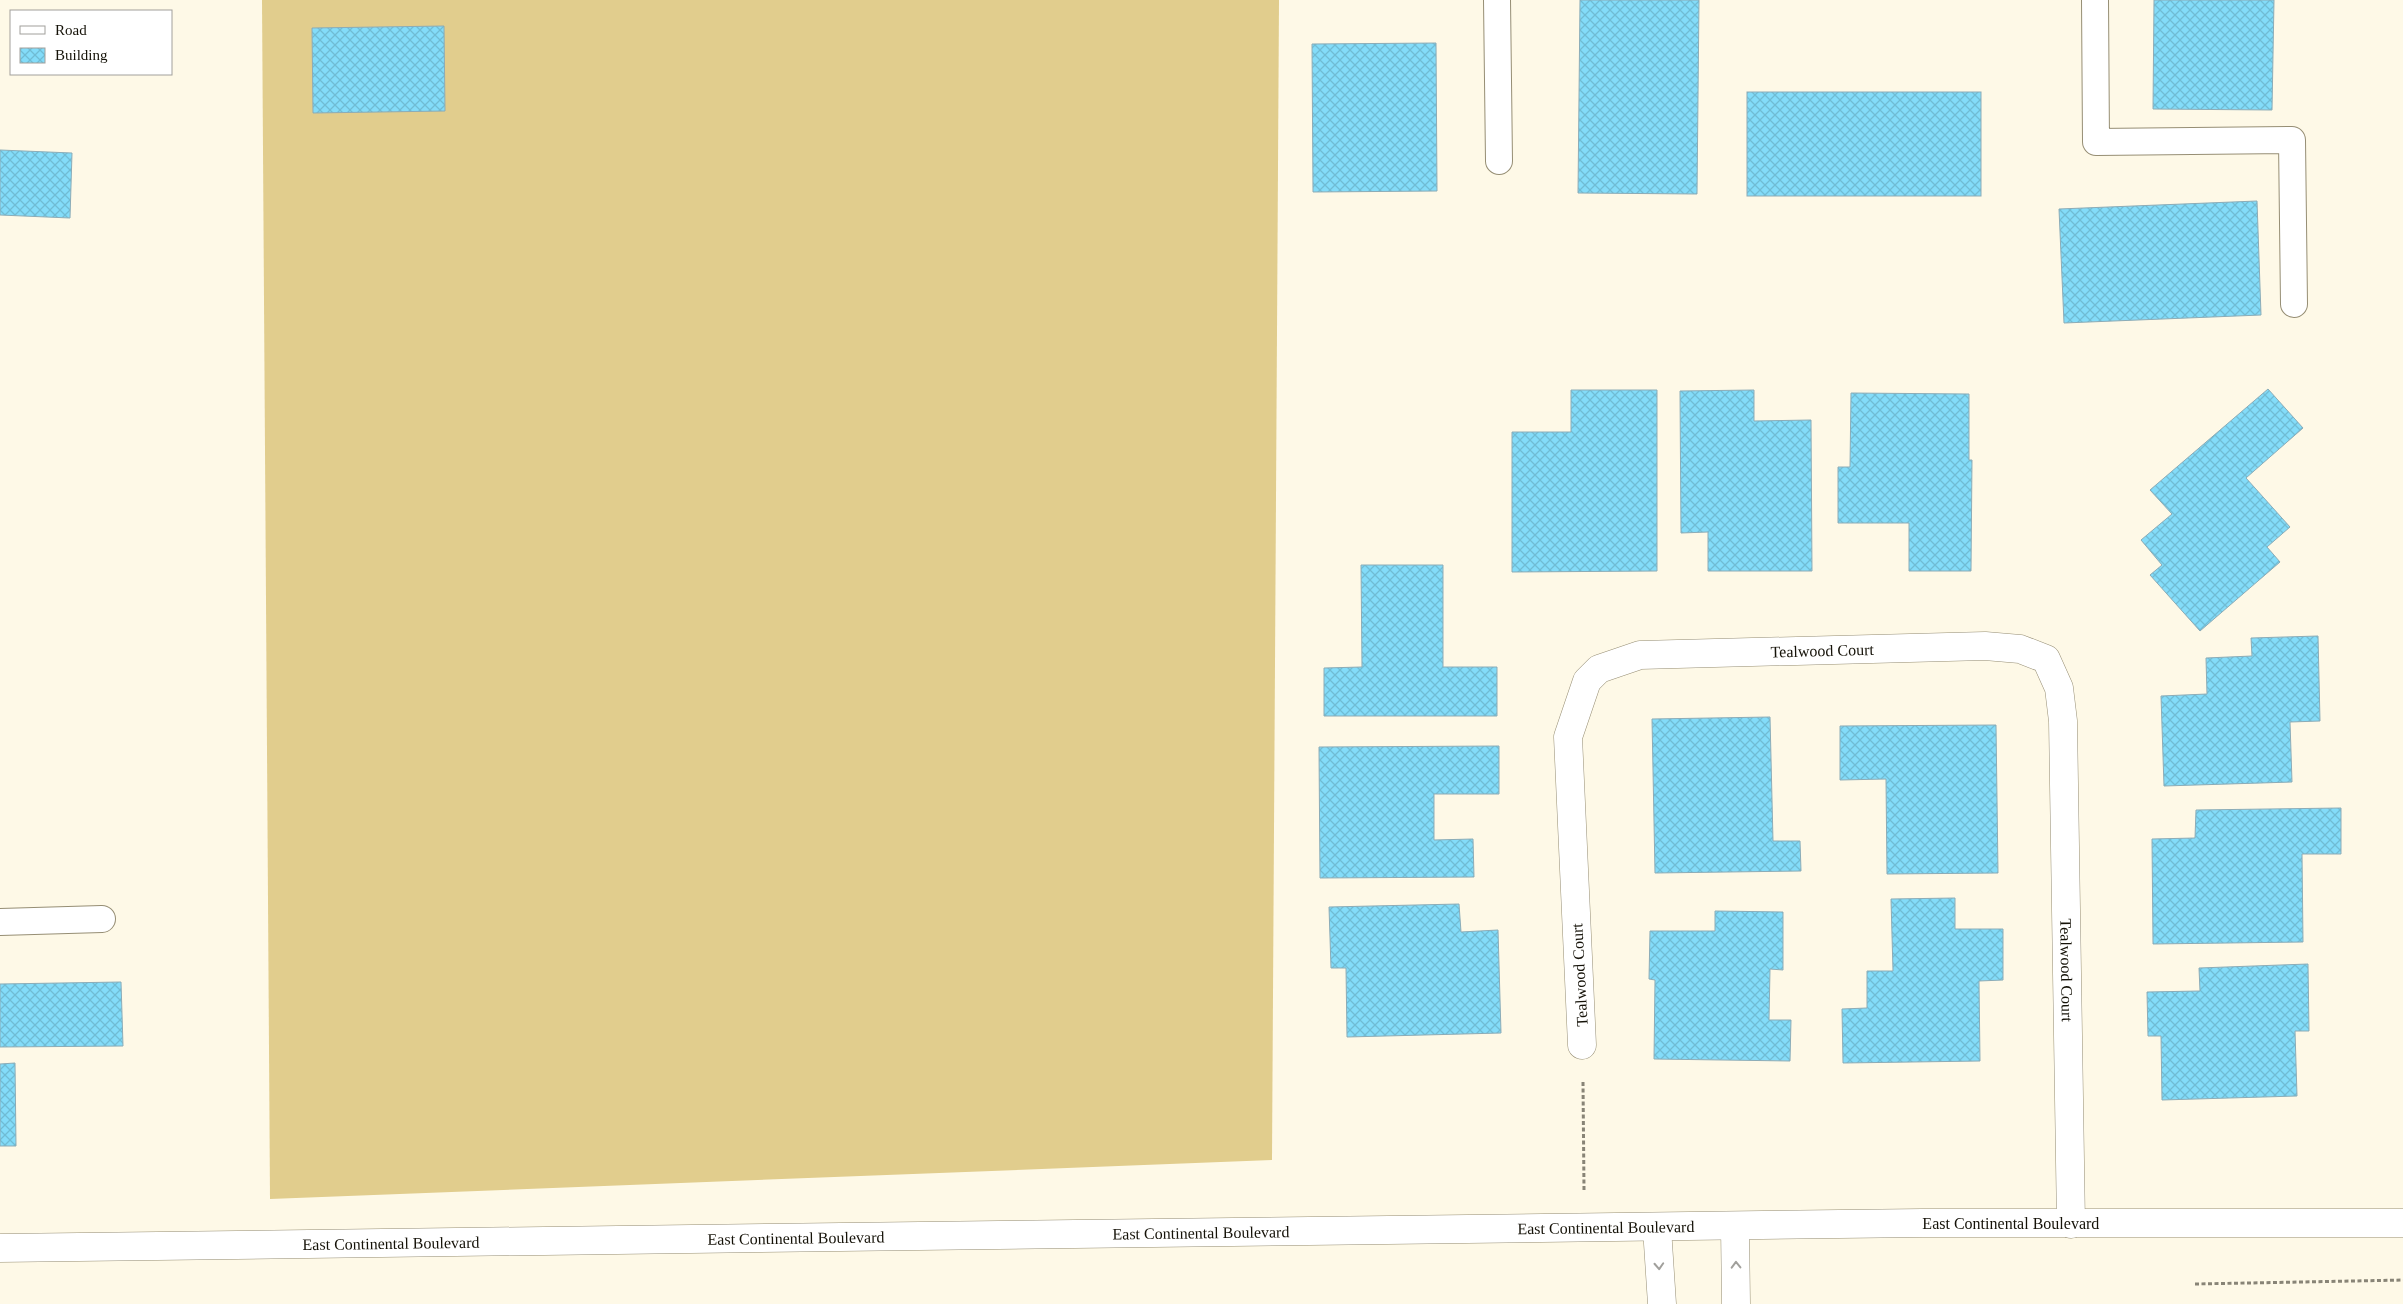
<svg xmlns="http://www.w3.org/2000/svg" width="2403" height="1304" font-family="Georgia,serif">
<defs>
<pattern id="building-cross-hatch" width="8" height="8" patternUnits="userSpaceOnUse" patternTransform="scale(1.25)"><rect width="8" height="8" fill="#83dcf9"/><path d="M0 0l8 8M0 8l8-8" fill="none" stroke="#70bcd4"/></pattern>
</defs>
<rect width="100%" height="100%" fill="#fef9e7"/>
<path fill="#e1cd8d" d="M 262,0 L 1279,0 L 1272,1160 L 270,1199 Z"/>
<g fill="url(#building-cross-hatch)" stroke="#8cacb7">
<path d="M 1580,0 L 1699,0 L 1697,194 L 1578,193 Z"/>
<path d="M 2154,0 L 2274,0 L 2272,110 L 2153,109 Z"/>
<path d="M 444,26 L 445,111 L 313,113 L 312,28 Z"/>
<path d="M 1436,43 L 1437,191 L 1313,192 L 1312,44 Z"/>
<rect x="1747" y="92" width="234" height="104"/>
<path d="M 0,150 L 72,153 L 70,218 L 0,215 Z"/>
<path d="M 2257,201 L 2261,315 L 2064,323 L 2059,209 Z"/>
<path d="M 2268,389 L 2303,428 L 2246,478 L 2290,527 L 2267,547 L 2280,562 L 2200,631 L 2150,575 L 2162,565 L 2141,540 L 2172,514 L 2150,490 Z"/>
<path d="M 1571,390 L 1657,390 L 1657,571 L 1512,572 L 1512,432 L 1571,432 Z"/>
<path d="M 1754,390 L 1754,421 L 1811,420 L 1812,571 L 1708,571 L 1708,532 L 1681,533 L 1680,391 Z"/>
<path d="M 1851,393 L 1969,394 L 1969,460 L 1972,460 L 1971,571 L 1909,571 L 1909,523 L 1838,523 L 1838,467 L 1850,467 Z"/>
<path d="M 1361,565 L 1443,565 L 1443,667 L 1497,667 L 1497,716 L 1324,716 L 1324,668 L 1362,667 Z"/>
<path d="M 2318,636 L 2320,721 L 2290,722 L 2292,782 L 2164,786 L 2161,696 L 2207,694 L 2206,658 L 2252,656 L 2251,638 Z"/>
<path d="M 1770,717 L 1773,841 L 1800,841 L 1801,871 L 1655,873 L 1652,719 Z"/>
<path d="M 1996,725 L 1998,873 L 1887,874 L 1886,779 L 1840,780 L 1840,726 Z"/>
<path d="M 1499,746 L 1499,794 L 1434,794 L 1434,840 L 1473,839 L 1474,877 L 1320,878 L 1319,747 Z"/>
<path d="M 2341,808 L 2341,854 L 2302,854 L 2303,942 L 2153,944 L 2152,839 L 2195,838 L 2196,810 Z"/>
<path d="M 1955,898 L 1955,929 L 2003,929 L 2003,980 L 1979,981 L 1980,1061 L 1843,1063 L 1842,1009 L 1867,1008 L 1867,971 L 1893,971 L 1891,899 Z"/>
<path d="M 1459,904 L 1461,932 L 1498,930 L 1501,1033 L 1347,1037 L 1346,968 L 1331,968 L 1329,907 Z"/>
<path d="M 1715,911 L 1783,912 L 1783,970 L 1770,969 L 1769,1020 L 1791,1020 L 1790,1061 L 1654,1059 L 1655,980 L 1649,979 L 1650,931 L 1715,931 Z"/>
<path d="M 2308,964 L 2309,1031 L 2295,1031 L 2297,1096 L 2162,1100 L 2161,1036 L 2148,1036 L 2147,992 L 2200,991 L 2199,968 Z"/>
<path d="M 121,982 L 123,1046 L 0,1047 L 0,984 Z"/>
<path d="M 15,1063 L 16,1146 L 0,1146 L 0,1064 Z"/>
</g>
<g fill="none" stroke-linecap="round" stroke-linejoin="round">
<g stroke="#968e74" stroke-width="28">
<g id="service">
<path d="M 1497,0 L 1499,161"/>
<path d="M 2095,0 L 2096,142 L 2292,140 L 2294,304"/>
<path d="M 0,922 L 102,919"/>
</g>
</g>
<g stroke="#968e74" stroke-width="29">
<g id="minor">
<path id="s1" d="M 1582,1045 L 1568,737 L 1587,681 L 1599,669 L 1640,655 L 1985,646 L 2020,649 L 2046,659 L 2059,688 L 2063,721 L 2071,1224"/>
<path d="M 1735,1227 L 1736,1304"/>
<path d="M 1657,1228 L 1662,1304"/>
</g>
</g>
<g stroke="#968e74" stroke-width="29">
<g id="secondary">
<path id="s2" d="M 0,1248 L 1922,1223 L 2403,1223"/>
</g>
</g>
<g stroke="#888476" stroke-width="3" stroke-dasharray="4 2.5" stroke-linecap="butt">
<path d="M 1583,1082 L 1584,1190"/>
<path d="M 2195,1284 L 2403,1280"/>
</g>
<use href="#service" stroke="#fff" stroke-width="26"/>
<use href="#minor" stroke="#fff" stroke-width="28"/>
<use href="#secondary" stroke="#fff" stroke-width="28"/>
</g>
<defs><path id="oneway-chevron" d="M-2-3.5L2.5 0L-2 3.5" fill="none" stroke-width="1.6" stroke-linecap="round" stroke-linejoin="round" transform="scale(1.25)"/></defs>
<g stroke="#a1a09c">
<use href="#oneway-chevron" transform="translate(1736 1265) rotate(-91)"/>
<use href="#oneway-chevron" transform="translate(1659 1266) rotate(87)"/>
</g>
<g text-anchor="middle" stroke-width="4" stroke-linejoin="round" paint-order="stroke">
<g font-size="16" fill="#151208" stroke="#fff">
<text dy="6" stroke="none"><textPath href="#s1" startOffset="610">Tealwood Court</textPath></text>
<text dy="6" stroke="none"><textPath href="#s1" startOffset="1150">Tealwood Court</textPath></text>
<text transform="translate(1579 975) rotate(-93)" y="6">Tealwood Court</text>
<text dy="6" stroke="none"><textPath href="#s2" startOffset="2011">East Continental Boulevard</textPath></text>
<text dy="6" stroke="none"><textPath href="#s2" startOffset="1606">East Continental Boulevard</textPath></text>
<text dy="6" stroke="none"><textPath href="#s2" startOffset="1201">East Continental Boulevard</textPath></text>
<text dy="6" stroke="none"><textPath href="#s2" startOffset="796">East Continental Boulevard</textPath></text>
<text dy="6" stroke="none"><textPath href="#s2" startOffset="391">East Continental Boulevard</textPath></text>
</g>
</g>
<rect x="10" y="10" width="162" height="65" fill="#ffffff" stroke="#a1a09c"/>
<rect x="20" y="26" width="25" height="8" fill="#ffffff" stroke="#a1a09c"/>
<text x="55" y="35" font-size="15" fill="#151208">Road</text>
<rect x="20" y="48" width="25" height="15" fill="url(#building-cross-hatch)" stroke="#a1a09c"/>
<text x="55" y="60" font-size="15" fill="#151208">Building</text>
</svg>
